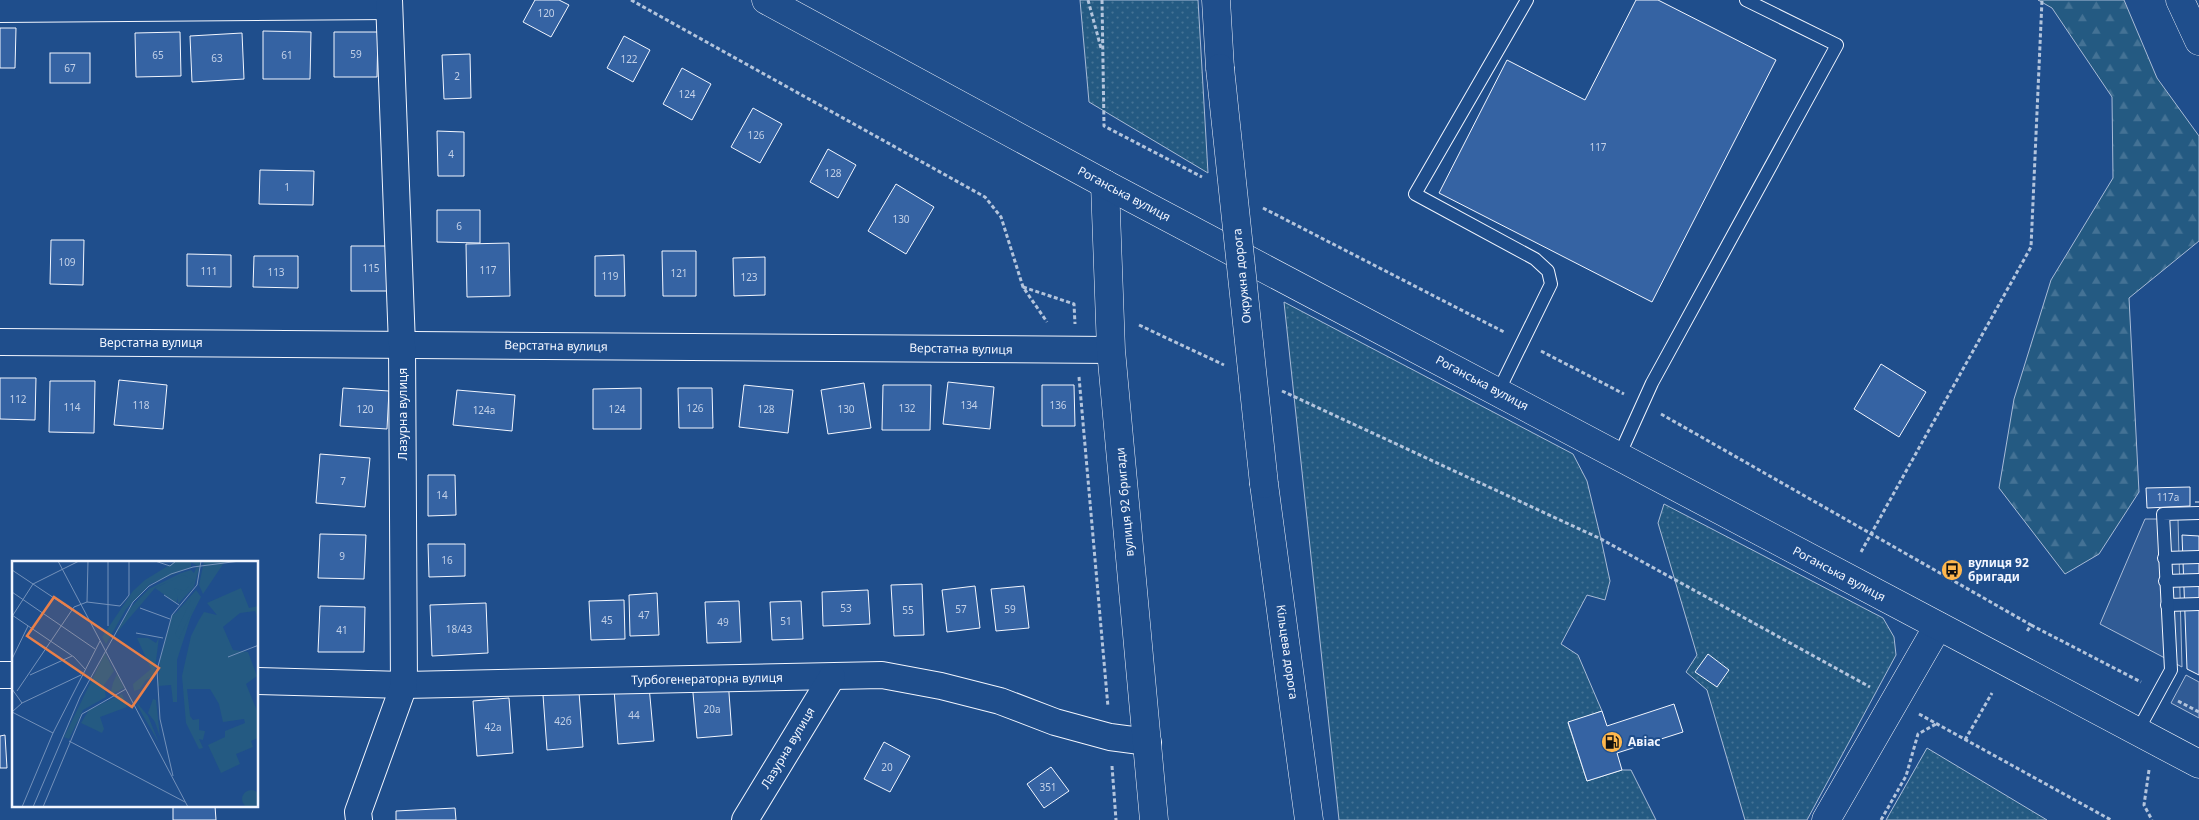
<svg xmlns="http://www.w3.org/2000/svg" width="2199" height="820" font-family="'Noto Sans',sans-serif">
<defs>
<pattern id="grass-dots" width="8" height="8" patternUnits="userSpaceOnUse" patternTransform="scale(1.25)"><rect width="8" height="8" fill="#245a82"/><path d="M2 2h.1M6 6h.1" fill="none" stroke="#447295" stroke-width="1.8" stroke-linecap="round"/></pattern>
<pattern id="forest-firs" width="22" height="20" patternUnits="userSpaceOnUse" patternTransform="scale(1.25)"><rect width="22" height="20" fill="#245a82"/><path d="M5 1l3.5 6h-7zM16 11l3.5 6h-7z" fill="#447295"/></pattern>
</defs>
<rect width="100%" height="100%" fill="#1f4e8c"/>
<g fill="url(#grass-dots)" stroke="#a8bbd7">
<path d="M 1080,0 L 1198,0 L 1208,173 L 1089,102 Z"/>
<path d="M 1284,302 L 1573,454 L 1587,481 L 1601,539 L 1610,581 L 1605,600 L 1587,595 L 1561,644 L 1578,655 L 1602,711 L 1568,723 L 1587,781 L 1622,770 L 1631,770 L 1656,820 L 1339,820 Z"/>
<path d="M 1664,504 L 1883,618 L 1894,637 L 1896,655 L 1807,820 L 1745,820 L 1707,690 L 1686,672 L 1697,655 L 1658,523 Z"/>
<path d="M 1927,748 L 2047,820 L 1886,820 Z"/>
</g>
<path fill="url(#forest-firs)" stroke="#a8bbd7" d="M 2038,0 L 2124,0 L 2157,78 L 2199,136 L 2199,241 L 2129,298 L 2139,492 L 2099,554 L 2065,574 L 1999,488 L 2014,399 L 2051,280 L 2113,178 L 2112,97 L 2052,8 Z"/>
<g fill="#305b95" stroke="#a8bbd7">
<path d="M 2145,519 L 2178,519 L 2182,667 L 2100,624 Z"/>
<path d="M 2186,675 L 2199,682 L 2199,718 L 2171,703 Z"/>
</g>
<g fill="#3563a3" stroke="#f2f6ff">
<path d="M 535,0 L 559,0 L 569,5 L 551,37 L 523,22 Z"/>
<path d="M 1636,0 L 1658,0 L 1776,60 L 1652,302 L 1439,193 L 1507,60 L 1585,100 Z"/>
<path d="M 0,28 L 16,28 L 15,68 L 0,68 Z"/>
<path d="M 263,31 L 311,32 L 310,79 L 263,79 Z"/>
<path d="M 180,32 L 181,76 L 136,77 L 135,33 Z"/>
<path d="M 334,32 L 378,32 L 377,77 L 334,77 Z"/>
<path d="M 242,33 L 244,79 L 192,82 L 190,36 Z"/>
<path d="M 624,36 L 650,50 L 633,82 L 607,68 Z"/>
<rect x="50" y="53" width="40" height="30"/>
<path d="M 470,54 L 471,98 L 444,99 L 442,55 Z"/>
<path d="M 682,68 L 711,84 L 692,120 L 663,104 Z"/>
<path d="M 753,108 L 782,124 L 760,163 L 731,147 Z"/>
<path d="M 437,131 L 464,132 L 464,176 L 438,176 Z"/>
<path d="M 828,149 L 856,165 L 838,198 L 810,182 Z"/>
<path d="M 260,170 L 314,171 L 313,205 L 259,204 Z"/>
<path d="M 896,184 L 934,207 L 906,254 L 868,231 Z"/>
<path d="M 437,210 L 480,210 L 480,243 L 437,242 Z"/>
<path d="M 51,240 L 84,240 L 83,285 L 50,284 Z"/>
<path d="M 509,243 L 510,296 L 467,297 L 466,244 Z"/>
<path d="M 351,246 L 391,246 L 392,291 L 351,291 Z"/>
<path d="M 662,251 L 696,251 L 696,296 L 663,296 Z"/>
<path d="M 187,254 L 231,255 L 231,287 L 187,286 Z"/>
<path d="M 624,255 L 625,296 L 595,296 L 595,256 Z"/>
<path d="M 254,256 L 298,256 L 298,288 L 253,287 Z"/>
<path d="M 765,257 L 765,295 L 734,296 L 733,258 Z"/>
<path d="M 1881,364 L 1926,392 L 1899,437 L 1854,409 Z"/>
<path d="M 0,378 L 36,378 L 35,420 L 0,419 Z"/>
<path d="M 119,380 L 167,385 L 163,429 L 114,425 Z"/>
<path d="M 50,381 L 95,381 L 94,433 L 49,432 Z"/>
<path d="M 948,382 L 994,387 L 990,429 L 943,424 Z"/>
<path d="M 864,383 L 871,428 L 828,434 L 821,390 Z"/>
<path d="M 744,385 L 793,390 L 788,433 L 739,427 Z"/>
<path d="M 883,385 L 931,385 L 930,430 L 882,430 Z"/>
<path d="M 1042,385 L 1074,385 L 1075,426 L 1042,426 Z"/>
<path d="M 343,388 L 389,391 L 387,429 L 340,426 Z"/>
<path d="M 641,388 L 641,429 L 593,429 L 593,389 Z"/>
<path d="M 678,388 L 712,388 L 713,428 L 679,428 Z"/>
<path d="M 457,390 L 515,395 L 512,431 L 453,425 Z"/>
<path d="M 320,454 L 370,458 L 365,507 L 316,503 Z"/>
<path d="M 428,475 L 455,475 L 456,515 L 428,516 Z"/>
<path d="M 2190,487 L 2190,506 L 2147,508 L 2146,488 Z"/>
<path d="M 320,534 L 366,535 L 364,579 L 318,578 Z"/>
<path d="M 2182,535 L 2199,536 L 2199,675 L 2187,669 Z"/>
<path d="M 428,544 L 465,544 L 465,576 L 429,577 Z"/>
<path d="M 922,584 L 924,635 L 894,636 L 891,585 Z"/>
<path d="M 975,586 L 980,628 L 947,632 L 942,590 Z"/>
<path d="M 1024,586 L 1029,628 L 996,631 L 991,589 Z"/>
<path d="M 868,590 L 870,624 L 823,626 L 822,592 Z"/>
<path d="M 657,593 L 659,635 L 630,636 L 629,595 Z"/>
<path d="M 624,600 L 625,639 L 591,640 L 589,601 Z"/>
<path d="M 739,601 L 741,642 L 707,643 L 705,602 Z"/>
<path d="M 801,601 L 803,639 L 772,640 L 770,602 Z"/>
<path d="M 486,603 L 488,653 L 432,656 L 430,605 Z"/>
<path d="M 320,606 L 365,607 L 364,652 L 318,652 Z"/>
<path d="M 1708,654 L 1729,670 L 1717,687 L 1695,672 Z"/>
<path d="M 728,679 L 732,735 L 697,738 L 692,682 Z"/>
<path d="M 649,686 L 654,741 L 618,744 L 614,689 Z"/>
<path d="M 579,692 L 583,747 L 547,750 L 543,695 Z"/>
<path d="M 509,698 L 513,753 L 477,756 L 473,701 Z"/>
<path d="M 1674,704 L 1683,732 L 1617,753 L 1622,770 L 1587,781 L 1568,722 L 1602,711 L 1607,726 Z"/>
<path d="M 5,735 L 7,768 L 0,768 L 0,736 Z"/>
<path d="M 884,742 L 910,756 L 890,792 L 864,779 Z"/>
<path d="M 1051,767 L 1069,791 L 1044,808 L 1027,784 Z"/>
<path d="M 173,806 L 215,806 L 216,820 L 173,820 Z"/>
<path d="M 455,808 L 456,820 L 396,820 L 396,811 Z"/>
</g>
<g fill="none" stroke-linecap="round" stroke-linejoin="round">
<g stroke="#f2f6ff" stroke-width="14">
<g id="service">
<path d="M 1498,392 L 1551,284 L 1548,271 L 1535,259 L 1415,194 L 1527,0"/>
<path d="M 1619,456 L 1652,383 L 1837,45 L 1746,0"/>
<path d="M 2164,558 L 2199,557"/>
<path d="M 2165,581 L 2199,580"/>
<path d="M 2167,605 L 2199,604"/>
<path d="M 2137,732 L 2171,670 L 2163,514 L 2199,513"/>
</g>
</g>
<g stroke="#f2f6ff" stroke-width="28">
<g id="minor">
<path d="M 0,9 L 389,6"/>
<path d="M 0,342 L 1111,350"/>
<path d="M 0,675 L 14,675"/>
<path d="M 258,681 L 404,685 L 882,675 L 941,686 L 1000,701 L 1055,722 L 1110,737 L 1148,742"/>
<path d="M 359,820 L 358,812 L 404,685 L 402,345 L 389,0"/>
<path d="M 745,820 L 832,677"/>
</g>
</g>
<g stroke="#f2f6ff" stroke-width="29">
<g id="tertiary">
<path d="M 2180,0 L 2199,41"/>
<path d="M 1105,184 L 1111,350 L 1154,820"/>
<path d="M 1826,820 L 1938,626"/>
</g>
</g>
<g stroke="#f2f6ff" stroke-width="29">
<path id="secondary" d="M 766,0 L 1105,184 L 2199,764"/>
</g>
<g stroke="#f2f6ff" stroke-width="29">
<g id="trunk">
<path d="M 1216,0 L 1220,68"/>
<path d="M 1264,484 L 1309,820"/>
</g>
</g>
<g stroke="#b3c4dc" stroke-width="3" stroke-dasharray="4 2.5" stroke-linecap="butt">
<path d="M 631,0 L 985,197 L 1001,217 L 1023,287 L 1047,322"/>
<path d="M 1088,0 L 1101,48"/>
<path d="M 1102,0 L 1104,126 L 1202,177"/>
<path d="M 1263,208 L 1504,332"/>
<path d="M 1023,287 L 1074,304 L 1075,324"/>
<path d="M 1139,325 L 1224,365"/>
<path d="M 1541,351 L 1624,394"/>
<path d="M 1079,377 L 1108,707"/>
<path d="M 1282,391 L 1601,539 L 1870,687"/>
<path d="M 1661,414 L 2031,625 L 2026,633"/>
<path d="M 1861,552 L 2031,247 L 2042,0"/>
<path d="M 2031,625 L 2141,682"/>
<path d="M 2178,701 L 2199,712"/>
<path d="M 1919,714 L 2111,820"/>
<path d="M 1965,740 L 1992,693"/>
<path d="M 1112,766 L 1116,820"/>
<path d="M 2149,770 L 2144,805 L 2152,820"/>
<path d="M 1881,820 L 1906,776 L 1918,734 L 1936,724"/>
</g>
<use href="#service" stroke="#1f4e8c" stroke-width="12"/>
<use href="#minor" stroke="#1f4e8c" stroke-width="26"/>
<use href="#tertiary" stroke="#1f4e8c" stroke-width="28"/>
<use href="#secondary" stroke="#1f4e8c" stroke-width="28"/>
<use href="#trunk" stroke="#1f4e8c" stroke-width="28"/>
<g stroke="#f2f6ff" stroke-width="29" stroke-linecap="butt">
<path id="trunk-bridge" d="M 1220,68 L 1264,484"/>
</g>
<use href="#trunk-bridge" stroke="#1f4e8c" stroke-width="28"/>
<path stroke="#f2f6ff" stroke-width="1" stroke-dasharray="6 2.5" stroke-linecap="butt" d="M 2195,502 L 2199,502"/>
</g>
<defs>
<g id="bus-disc" transform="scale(1.125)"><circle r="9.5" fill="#ffb74d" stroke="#1f4e8c"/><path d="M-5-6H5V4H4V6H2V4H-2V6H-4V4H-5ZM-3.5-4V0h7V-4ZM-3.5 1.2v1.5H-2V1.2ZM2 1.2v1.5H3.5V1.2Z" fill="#111"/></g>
<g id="fuel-disc" transform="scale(1.125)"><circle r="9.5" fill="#ffb74d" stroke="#1f4e8c"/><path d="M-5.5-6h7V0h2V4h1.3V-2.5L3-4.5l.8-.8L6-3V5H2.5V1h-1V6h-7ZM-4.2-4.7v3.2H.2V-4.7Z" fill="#111"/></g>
</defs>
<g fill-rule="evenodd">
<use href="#bus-disc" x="1952" y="570"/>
<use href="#fuel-disc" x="1612" y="742"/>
</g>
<g text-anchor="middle" stroke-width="4" stroke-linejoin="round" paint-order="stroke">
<g font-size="10" fill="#c3d1e8">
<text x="546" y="17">120</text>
<text x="356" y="58">59</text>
<text x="158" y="59">65</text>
<text x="287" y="59">61</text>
<text x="217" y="62">63</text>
<text x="629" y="63">122</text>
<text x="70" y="72">67</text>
<text x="457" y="80">2</text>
<text x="687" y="98">124</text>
<text x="756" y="139">126</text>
<text x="1598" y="151">117</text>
<text x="451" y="158">4</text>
<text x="833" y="177">128</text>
<text x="287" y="191">1</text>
<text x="901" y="223">130</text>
<text x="459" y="230">6</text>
<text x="67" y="266">109</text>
<text x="371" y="272">115</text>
<text x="488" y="274">117</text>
<text x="209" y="275">111</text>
<text x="276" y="276">113</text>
<text x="679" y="277">121</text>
<text x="610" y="280">119</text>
<text x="749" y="281">123</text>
<text x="18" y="403">112</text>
<text x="141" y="409">118</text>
<text x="969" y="409">134</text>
<text x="1058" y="409">136</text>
<text x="72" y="411">114</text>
<text x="695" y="412">126</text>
<text x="907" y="412">132</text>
<text x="365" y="413">120</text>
<text x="617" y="413">124</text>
<text x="766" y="413">128</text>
<text x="846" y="413">130</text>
<text x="484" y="414">124а</text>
<text x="343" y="485">7</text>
<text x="442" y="499">14</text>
<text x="2168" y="501">117а</text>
<text x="342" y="560">9</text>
<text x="447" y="564">16</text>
<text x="846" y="612">53</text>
<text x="961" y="613">57</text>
<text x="1010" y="613">59</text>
<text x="908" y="614">55</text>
<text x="644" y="619">47</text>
<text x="607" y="624">45</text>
<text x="786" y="625">51</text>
<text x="723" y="626">49</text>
<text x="459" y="633">18/43</text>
<text x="342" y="634">41</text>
<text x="712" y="713">20а</text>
<text x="634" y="719">44</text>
<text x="563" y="725">42б</text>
<text x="493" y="731">42а</text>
<text x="887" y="771">20</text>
<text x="1048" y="791">351</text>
</g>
<g font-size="12" fill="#f2f6ff" stroke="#1f4e8c">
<text transform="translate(1124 194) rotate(28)" y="4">Роганська вулиця</text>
<text transform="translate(1242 276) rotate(-96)" y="4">Окружна дорога</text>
<text x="151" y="347">Верстатна вулиця</text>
<text transform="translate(556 346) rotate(1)" y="4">Верстатна вулиця</text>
<text transform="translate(961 349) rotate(1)" y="4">Верстатна вулиця</text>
<text transform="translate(1482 383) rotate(28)" y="4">Роганська вулиця</text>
<text transform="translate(403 414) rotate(-90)" y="4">Лазурна вулиця</text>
<text transform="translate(1125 502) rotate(-95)" y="4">вулиця 92 бригади</text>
<text transform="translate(1839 574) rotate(28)" y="4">Роганська вулиця</text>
<text transform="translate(1287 652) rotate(82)" y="4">Кільцева дорога</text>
<text transform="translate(707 679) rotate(-1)" y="4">Турбогенераторна вулиця</text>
<text transform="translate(788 748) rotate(-59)" y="4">Лазурна вулиця</text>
</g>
<g font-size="12" font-weight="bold" fill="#f2f6ff" stroke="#1f4e8c" text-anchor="start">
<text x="1968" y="567">вулиця 92<tspan x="1968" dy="14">бригади</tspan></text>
<text x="1628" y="746">Авіас</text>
</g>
</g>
<g transform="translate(12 561)">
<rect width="246" height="246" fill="#1f4e8c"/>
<path d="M 164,0 L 189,0 L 182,26 L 166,43 L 166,37 L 154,22 L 143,27 L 102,75 L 119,46 L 137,28 L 169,12 L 179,9 L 182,12 L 185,5 L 179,1 L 179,6 L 138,23 L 114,48 L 94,83 L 90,76 L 121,30 L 133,19 ZM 192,0 L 213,0 L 191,33 L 187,24 ZM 184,29 L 189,36 L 167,79 L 153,78 L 162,54 ZM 93,92 L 102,110 L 92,124 L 94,136 L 71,149 L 57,178 L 52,176 ZM 105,113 L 112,127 L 98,134 L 101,122 ZM 110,133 L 115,146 L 88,156 L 92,168 L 90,172 L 69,162 L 77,149 Z" fill="#245a82"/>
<path d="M 171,14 L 182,19 L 173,30 L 162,27 L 166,37 L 164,42 L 143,27 ZM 229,27 L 237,47 L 246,45 L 246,58 L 243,50 L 228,52 L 211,66 L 221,89 L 236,91 L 245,115 L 234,123 L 246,152 L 246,177 L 239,180 L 241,186 L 224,193 L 228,203 L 209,212 L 196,184 L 213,176 L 213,170 L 233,162 L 232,158 L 211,161 L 207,143 L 198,128 L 175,128 L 178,155 L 181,159 L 187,158 L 187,169 L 193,170 L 191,179 L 187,178 L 191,187 L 187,188 L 174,162 L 170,115 L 179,75 L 187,59 L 192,51 L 205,54 L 195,42 ZM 179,39 L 163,73 L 167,78 L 182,46 L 165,99 L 165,141 L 161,141 L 159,124 L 146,125 L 148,98 L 160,54 L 163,52 L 159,67 L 168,47 ZM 147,76 L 142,116 L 134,119 L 128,128 L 122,130 L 121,123 L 139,108 L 125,77 L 136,77 L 144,82 ZM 141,138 L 144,139 L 148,176 L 143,161 L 136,152 ZM 126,143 L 136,155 L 147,182 L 125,144 Z" fill="#245a82"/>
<path d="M230 238a9 9 0 1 1 18 0a9 9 0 1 1-18 0Z" fill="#245a82"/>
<path fill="none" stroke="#7391ba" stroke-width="1" d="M 46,0 L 176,246M 143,0 L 158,5 L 164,0M 0,9 L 60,49M 0,31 L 83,88M 152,34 L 167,44M 75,41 L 76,0M 128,47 L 158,58M 0,54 L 62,96 L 73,108M 1,54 L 21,23 L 67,0M 96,65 L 96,0M 124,72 L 151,77M 216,96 L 247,84M 0,98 L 16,65M 18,114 L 60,95M 0,128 L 10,142M 5,130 L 62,46 L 75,41 L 108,45 L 114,38 L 117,34 L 117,0M 0,151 L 10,142 L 69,114M 0,151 L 41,172M 57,180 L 173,241M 161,215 L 148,158 L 145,109 L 160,54 L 185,24 L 189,0M 10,246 L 41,172 L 88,80M 21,246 L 68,136 L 121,41 L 137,25 L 159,13 L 181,6 L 228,0M 31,246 L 70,153 L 114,128"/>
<path fill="#ea8049" fill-opacity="0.15" stroke="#ea8049" stroke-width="2.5" d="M 42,36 L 147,107 L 120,146 L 15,75 Z"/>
<rect width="246" height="246" fill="none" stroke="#f2f6ff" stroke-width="2.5"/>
</g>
</svg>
